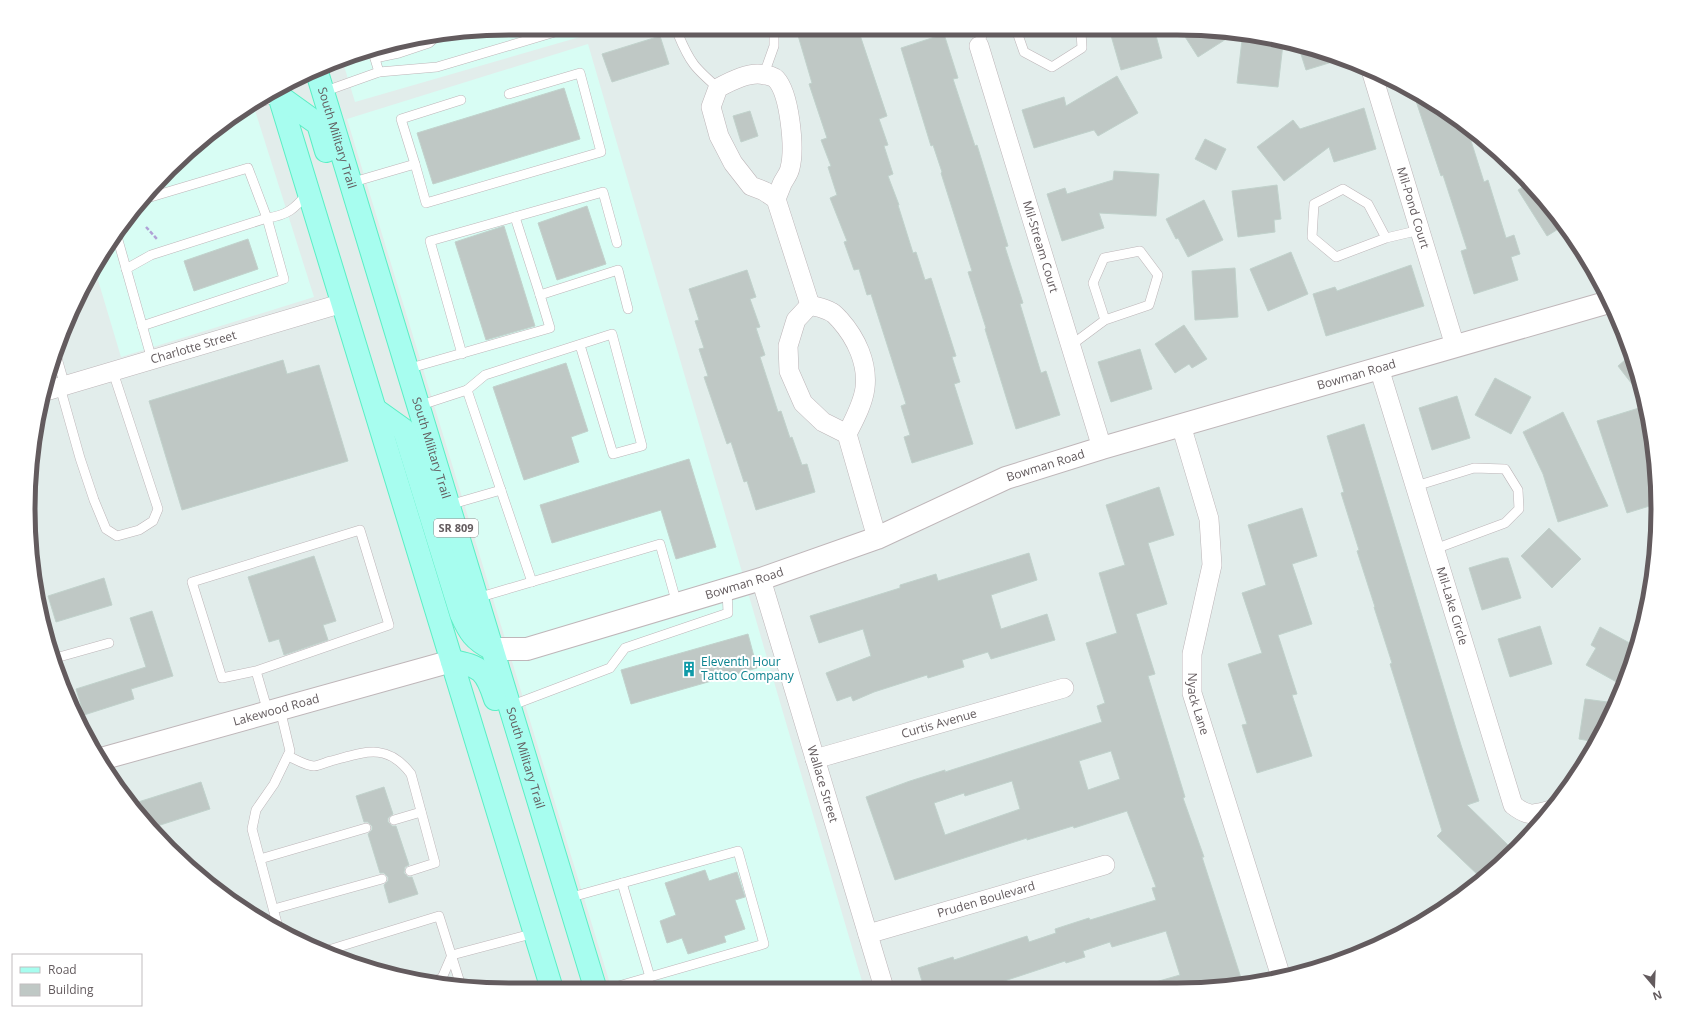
<svg xmlns="http://www.w3.org/2000/svg" width="1686" height="1018" font-family="'Open Sans',sans-serif">
<rect width="100%" height="100%" fill="#e2edeb"/>
<g fill="#d8fdf4">
<path d="M 446,32 L 597,32 L 355,102 L 342,59 L 355,53 Z"/>
<path d="M 588,44 L 772,675 L 864,988 L 611,987 L 347,119 Z"/>
<path d="M 253,104 L 314,297 L 121,357 L 95,270 L 109,242 L 169,169 L 216,127 Z"/>
</g>
<g fill="#bfc8c5" stroke="#c1d2cc" fill-rule="evenodd">
<path d="M 797,32 L 859,32 L 887,116 L 879,119 L 888,145 L 884,146 L 893,174 L 888,176 L 899,205 L 898,205 L 913,253 L 916,252 L 925,280 L 931,278 L 956,356 L 952,357 L 960,382 L 954,384 L 973,444 L 912,463 L 904,437 L 910,435 L 901,406 L 906,404 L 871,294 L 867,295 L 859,269 L 854,270 L 844,242 L 847,241 L 830,198 L 837,195 L 828,167 L 831,166 L 821,140 L 827,138 L 809,84 L 812,83 Z"/>
<path d="M 1110,32 L 1155,32 L 1162,58 L 1121,70 Z"/>
<path d="M 1182,32 L 1237,32 L 1198,57 Z"/>
<path d="M 944,34 L 958,78 L 953,79 L 975,146 L 977,145 L 1008,246 L 1005,247 L 1023,303 L 1020,304 L 1041,373 L 1046,371 L 1060,415 L 1016,429 L 985,329 L 986,328 L 968,272 L 972,271 L 941,173 L 942,172 L 933,145 L 931,146 L 901,48 Z"/>
<path d="M 660,36 L 669,64 L 612,82 L 602,54 Z"/>
<path d="M 1242,40 L 1283,44 L 1278,87 L 1237,83 Z"/>
<path d="M 1299,48 L 1324,55 L 1342,59 L 1306,70 Z"/>
<path d="M 1117,76 L 1138,113 L 1098,136 L 1094,130 L 1034,148 L 1022,110 L 1064,97 L 1066,106 Z"/>
<path d="M 564,88 L 580,139 L 433,184 L 417,133 Z"/>
<path d="M 1414,95 L 1466,125 L 1484,182 L 1488,180 L 1506,238 L 1514,235 L 1520,254 L 1511,257 L 1518,280 L 1474,294 L 1461,251 L 1467,249 L 1443,175 L 1441,176 Z"/>
<path d="M 1364,108 L 1376,149 L 1334,162 L 1329,147 L 1284,181 L 1257,147 L 1293,120 L 1300,129 Z"/>
<path d="M 750,111 L 758,136 L 741,142 L 733,116 Z"/>
<path d="M 1205,139 L 1226,149 L 1216,170 L 1195,159 Z"/>
<path d="M 1114,171 L 1159,174 L 1156,216 L 1099,213 L 1104,228 L 1062,241 L 1047,194 L 1065,188 L 1067,194 L 1113,180 Z"/>
<path d="M 1529,183 L 1538,192 L 1563,226 L 1547,236 L 1518,190 Z"/>
<path d="M 1277,185 L 1281,219 L 1274,220 L 1275,232 L 1238,237 L 1232,191 Z"/>
<path d="M 1204,200 L 1223,240 L 1188,257 L 1178,238 L 1176,239 L 1166,219 Z"/>
<path d="M 587,206 L 606,264 L 557,280 L 538,223 Z"/>
<path d="M 504,226 L 535,326 L 486,340 L 455,242 Z"/>
<path d="M 248,239 L 258,269 L 194,291 L 184,261 Z"/>
<path d="M 1291,252 L 1308,294 L 1268,311 L 1250,269 Z"/>
<path d="M 1411,265 L 1424,306 L 1326,336 L 1313,294 L 1335,287 L 1337,291 Z"/>
<path d="M 1235,268 L 1238,317 L 1195,320 L 1192,271 Z"/>
<path d="M 747,270 L 756,297 L 750,299 L 760,327 L 756,328 L 765,355 L 760,357 L 778,412 L 781,411 L 790,438 L 792,437 L 802,465 L 807,464 L 815,492 L 756,510 L 747,481 L 744,482 L 731,442 L 727,444 L 704,377 L 708,376 L 699,349 L 704,348 L 695,321 L 699,320 L 689,289 Z"/>
<path d="M 1184,325 L 1207,359 L 1192,368 L 1189,364 L 1175,373 L 1155,344 Z"/>
<path d="M 1140,349 L 1152,389 L 1111,402 L 1098,362 Z"/>
<path d="M 1632,354 L 1635,367 L 1642,397 L 1618,366 Z"/>
<path d="M 283,360 L 287,374 L 319,365 L 348,461 L 182,510 L 149,401 Z"/>
<path d="M 566,363 L 588,431 L 571,437 L 579,462 L 524,480 L 493,387 Z"/>
<path d="M 1495,378 L 1531,397 L 1511,434 L 1475,415 Z"/>
<path d="M 1457,396 L 1470,438 L 1432,450 L 1419,408 Z"/>
<path d="M 1639,408 L 1652,446 L 1649,447 L 1654,463 L 1656,504 L 1627,513 L 1597,421 Z"/>
<path d="M 1563,412 L 1608,506 L 1558,522 L 1543,474 L 1523,432 Z"/>
<path d="M 1364,424 L 1461,745 L 1479,801 L 1467,805 L 1509,846 L 1480,877 L 1437,836 L 1442,831 L 1390,664 L 1392,663 L 1374,607 L 1375,607 L 1357,551 L 1359,550 L 1341,493 L 1344,492 L 1327,436 Z"/>
<path d="M 689,459 L 716,547 L 676,559 L 661,510 L 552,543 L 540,505 Z"/>
<path d="M 1159,487 L 1174,535 L 1148,543 L 1167,604 L 1136,614 L 1155,674 L 1148,676 L 1185,797 L 1183,798 L 1204,857 L 1202,857 L 1241,978 L 1207,989 L 1146,989 L 1145,985 L 1180,975 L 1166,931 L 1112,947 L 1110,942 L 1083,951 L 1085,957 L 1066,963 L 1065,961 L 983,988 L 972,988 L 971,982 L 952,988 L 924,988 L 918,968 L 953,957 L 954,960 L 1027,936 L 1029,942 L 1056,933 L 1055,929 L 1089,918 L 1090,920 L 1156,900 L 1152,888 L 1156,887 L 1127,811 L 1074,828 L 1073,826 L 1027,840 L 1027,838 L 895,880 L 866,797 L 910,781 L 945,770 L 945,772 L 1102,722 L 1097,706 L 1105,703 L 1086,643 L 1117,633 L 1099,573 L 1125,565 L 1106,505 ZM 1111,751 L 1120,779 L 1088,790 L 1079,761 ZM 1012,781 L 1020,809 L 945,835 L 934,803 L 964,793 L 965,796 Z"/>
<path d="M 1302,508 L 1317,556 L 1292,564 L 1312,624 L 1278,635 L 1297,694 L 1292,695 L 1312,756 L 1257,773 L 1242,725 L 1247,724 L 1228,664 L 1262,653 L 1242,593 L 1266,585 L 1248,525 Z"/>
<path d="M 1549,528 L 1581,559 L 1552,588 L 1521,556 Z"/>
<path d="M 1029,553 L 1037,580 L 991,595 L 1001,629 L 1047,614 L 1055,640 L 991,659 L 988,652 L 962,660 L 964,667 L 928,678 L 927,675 L 874,692 L 853,701 L 851,696 L 837,701 L 826,673 L 871,656 L 863,629 L 819,643 L 810,616 L 900,588 L 900,585 L 936,574 L 938,581 Z"/>
<path d="M 314,556 L 336,621 L 323,625 L 328,640 L 284,655 L 279,639 L 269,642 L 248,577 Z"/>
<path d="M 1502,558 L 1508,558 L 1521,598 L 1482,610 L 1469,568 Z"/>
<path d="M 104,578 L 112,605 L 56,622 L 48,596 Z"/>
<path d="M 152,611 L 173,676 L 131,689 L 134,699 L 84,715 L 76,689 L 146,667 L 130,618 Z"/>
<path d="M 1540,626 L 1552,664 L 1510,677 L 1498,639 Z"/>
<path d="M 1600,627 L 1637,647 L 1622,685 L 1586,665 L 1596,648 L 1591,645 Z"/>
<path d="M 748,634 L 757,668 L 631,704 L 621,670 Z"/>
<path d="M 1585,699 L 1615,703 L 1608,722 L 1596,742 L 1579,739 Z"/>
<path d="M 201,782 L 210,809 L 151,828 L 132,804 Z"/>
<path d="M 384,787 L 393,814 L 388,818 L 388,822 L 392,826 L 396,826 L 409,865 L 405,867 L 404,873 L 408,877 L 412,877 L 418,894 L 389,903 L 384,885 L 388,881 L 388,877 L 384,873 L 380,873 L 368,834 L 372,830 L 372,826 L 368,822 L 364,822 L 356,796 Z"/>
<path d="M 705,870 L 709,881 L 737,872 L 745,897 L 735,900 L 745,929 L 724,936 L 726,942 L 688,954 L 682,938 L 667,943 L 660,921 L 676,915 L 665,883 Z"/>
</g>
<g fill="none" stroke-linecap="round" stroke-linejoin="round">
<g stroke="#bdb5b8" stroke-width="10">
<g id="lane">
<path d="M 1017,32 L 1024,52 L 1052,67 L 1082,48 L 1081,32"/>
<path d="M 678,34 C 690,63 695,68 718,88"/>
<path d="M 979,46 L 983,32"/>
<path d="M 372,49 L 379,72"/>
<path d="M 375,58 L 399,53 L 429,43 L 439,34"/>
<path d="M 764,74 L 774,46 L 774,32"/>
<path d="M 323,92 L 379,72 L 437,67 L 555,32"/>
<path d="M 252,105 L 279,96"/>
<path d="M 415,164 L 401,119 L 461,100"/>
<path d="M 350,183 L 415,164 L 426,203 L 601,152 L 580,73 L 509,94"/>
<path d="M 515,217 L 540,295"/>
<path d="M 116,233 L 152,360"/>
<path d="M 1386,238 L 1336,257 L 1312,237 L 1314,204 L 1343,189 L 1368,204 L 1386,238 L 1420,230"/>
<path d="M 126,269 L 151,255 L 267,218 C 288,215 294,209 308,193"/>
<path d="M 142,326 L 284,279 L 267,218 L 248,168 L 144,199"/>
<path d="M 1070,346 L 1105,320 L 1149,305 L 1158,275 L 1140,251 L 1104,258 L 1093,283 L 1105,320"/>
<path d="M 55,351 L 65,386"/>
<path d="M 462,354 L 430,241 L 603,192 L 617,243"/>
<path d="M 407,369 L 550,328 L 540,295 L 618,270 L 628,309"/>
<path d="M 60,387 L 80,458 L 94,500 L 106,529 L 117,536 L 139,530 L 153,521 L 158,509 L 113,372"/>
<path d="M 467,390 L 485,375 L 612,334 L 642,446 L 613,454 L 580,345"/>
<path d="M 418,406 L 467,390 L 532,582"/>
<path d="M 1416,486 L 1474,468 L 1505,469 L 1518,490 L 1519,509 L 1505,523 L 1435,549"/>
<path d="M 449,505 L 501,490"/>
<path d="M 477,598 L 660,544 L 677,604"/>
<path d="M 52,659 L 109,643"/>
<path d="M 256,671 L 222,678 L 192,582 L 360,530 L 389,625 L 256,671 L 268,712"/>
<path d="M 510,706 L 610,668 L 625,648 L 728,613 L 727,590"/>
<path d="M 288,756 C 295,759 306,766 314,766 C 319,766 326,762 331,761 C 365,752 387,742 411,774 L 435,863 L 410,871"/>
<path d="M 394,820 L 421,812"/>
<path d="M 260,859 L 366,828"/>
<path d="M 622,883 L 650,977"/>
<path d="M 568,898 L 738,851 L 764,944 L 615,987"/>
<path d="M 274,909 L 382,879"/>
<path d="M 278,927 L 252,829 L 256,810 L 274,784 L 290,751 L 280,709"/>
<path d="M 322,952 L 439,916 L 461,986"/>
<path d="M 452,955 L 535,933"/>
<path d="M 431,982 L 442,978 L 452,955"/>
</g>
</g>
<g stroke="#bdb5b8" stroke-width="20">
<g id="street">
<path id="s1" d="M 979,46 L 1102,448"/>
<path id="s2" d="M 1371,70 L 1455,346"/>
<path d="M 776,199 L 764,191 L 751,186 L 733,163 L 719,136 L 711,107 L 718,88 C 731,81 750,71 765,75 C 768,75 774,77 776,79 C 790,94 795,149 790,168 C 789,174 784,179 782,184 C 780,189 778,194 776,199 L 810,305"/>
<path d="M 810,305 C 817,307 825,308 831,312 C 834,313 837,317 840,320 C 856,338 868,363 865,388 C 863,404 854,420 847,434 L 877,538"/>
<path d="M 810,305 L 796,320 L 788,346 L 789,371 L 803,403 L 823,422 L 847,434"/>
<path id="s3" d="M 1379,368 L 1513,805 C 1528,817 1534,815 1551,810"/>
<path id="s4" d="M 43,392 L 343,303"/>
<path id="s5" d="M 1181,425 L 1209,519 L 1212,565 L 1192,654 L 1192,693 L 1281,977"/>
<path id="s6" d="M 761,579 L 884,988"/>
<path id="s7" d="M 815,759 L 1064,688"/>
<path id="s8" d="M 868,934 L 1105,865"/>
</g>
</g>
<g stroke="#bfb6b9" stroke-width="24">
<g id="secondary">
<path id="s9" d="M 492,649 L 527,649 L 761,579 L 877,538 L 1006,478 L 1102,448 L 1609,302"/>
<path id="s10" d="M 101,759 L 452,661"/>
</g>
</g>
<g stroke="#5aefc5" stroke-width="24">
<g id="primary">
<path id="s11" d="M 316,69 L 595,987"/>
<path d="M 277,89 L 551,986"/>
<path d="M 279,96 L 318,124 L 326,151"/>
<path d="M 376,410 L 404,430 L 461,614 C 469,632 474,640 492,649"/>
<path d="M 452,661 C 481,666 486,671 495,699"/>
</g>
</g>
<g stroke="#b0a2d6" stroke-width="2.5" stroke-dasharray="4 2" stroke-linecap="butt">
<path d="M 146,227 L 157,239"/>
<path d="M 516,986 L 530,983"/>
</g>
<use href="#lane" stroke="#fff" stroke-width="9"/>
<use href="#street" stroke="#fff" stroke-width="19"/>
<use href="#secondary" stroke="#fff" stroke-width="22"/>
<use href="#primary" stroke="#a7fdef" stroke-width="22"/>
</g>
<defs>
<g id="building-bare" transform="scale(1.2)"><path d="M-4-6H4V6H1V3H-1V6H-4ZM-2.5-4.3h1.7v1.8h-1.7ZM.8-4.3h1.7v1.8H.8ZM-2.5-1h1.7V.8h-1.7ZM.8-1h1.7V.8H.8Z" fill="#0f9aa8" stroke="#fff" stroke-width="2.5" paint-order="stroke"/></g>
</defs>
<g fill-rule="evenodd">
<use href="#building-bare" x="689" y="669"/>
</g>
<g text-anchor="middle" stroke-width="4" stroke-linejoin="round" paint-order="stroke">
<rect fill="#fff" stroke="#928c8e" stroke-width="1" x="434" y="519" width="44" height="18" rx="3"/>
<g font-size="11" font-weight="bold" fill="#635b5e">
<text x="456" y="532">SR 809</text>
</g>
<g font-size="12" fill="#635b5e" stroke="#fff">
<text dy="4" stroke="none"><textPath href="#s11" startOffset="72">South Military Trail</textPath></text>
<text dy="4" stroke="none"><textPath href="#s2" startOffset="144">Mil-Pond Court</textPath></text>
<text dy="4" stroke="none"><textPath href="#s1" startOffset="210">Mil-Stream Court</textPath></text>
<text dy="4" stroke="none"><textPath href="#s4" startOffset="157">Charlotte Street</textPath></text>
<text dy="4" stroke="none"><textPath href="#s9" startOffset="910">Bowman Road</textPath></text>
<text dy="4" stroke="none"><textPath href="#s11" startOffset="396">South Military Trail</textPath></text>
<text dy="4" stroke="none"><textPath href="#s9" startOffset="586">Bowman Road</textPath></text>
<text dy="4" stroke="none"><textPath href="#s9" startOffset="262">Bowman Road</textPath></text>
<text dy="4" stroke="none"><textPath href="#s3" startOffset="249">Mil-Lake Circle</textPath></text>
<text dy="4" stroke="none"><textPath href="#s5" startOffset="286">Nyack Lane</textPath></text>
<text dy="4" stroke="none"><textPath href="#s10" startOffset="182">Lakewood Road</textPath></text>
<text dy="4" stroke="none"><textPath href="#s7" startOffset="129">Curtis Avenue</textPath></text>
<text dy="4" stroke="none"><textPath href="#s11" startOffset="720">South Military Trail</textPath></text>
<text dy="4" stroke="none"><textPath href="#s6" startOffset="214">Wallace Street</textPath></text>
<text dy="4" stroke="none"><textPath href="#s8" startOffset="123">Pruden Boulevard</textPath></text>
</g>
<g font-size="12" fill="#0d838f" stroke="#fff" text-anchor="start">
<text x="701" y="666">Eleventh Hour<tspan x="701" dy="14">Tattoo Company</tspan></text>
</g>
</g>
<path d="M0 0H1686V1018H0ZM509 35H1177A474 474 0 0 1 1651 509V509A474 474 0 0 1 1177 983H509A474 474 0 0 1 35 509V509A474 474 0 0 1 509 35Z" fill="#fff" fill-rule="evenodd"/>
<path fill="none" stroke="#635b5e" stroke-width="5" d="M509 35H1177A474 474 0 0 1 1651 509V509A474 474 0 0 1 1177 983H509A474 474 0 0 1 35 509V509A474 474 0 0 1 509 35Z"/>
<rect x="12" y="954" width="130" height="52" fill="#ffffff" stroke="#c1bdbf"/>
<rect x="20" y="967" width="20" height="6" fill="#a7fdef" stroke="#c1bdbf"/>
<text x="48" y="974" font-size="12" fill="#635b5e">Road</text>
<rect x="20" y="984" width="20" height="12" fill="#bfc8c5" stroke="#c1bdbf"/>
<text x="48" y="994" font-size="12" fill="#635b5e">Building</text>
<g transform="translate(1654 986) rotate(161)" stroke="#ffffff" stroke-width="3" paint-order="stroke">
<path d="M0-3L7 15L0 10L-7 15Z" fill="#635b5e"/>
<text y="-6" font-size="11" font-weight="bold" text-anchor="middle" fill="#635b5e">N</text>
</g>
</svg>
